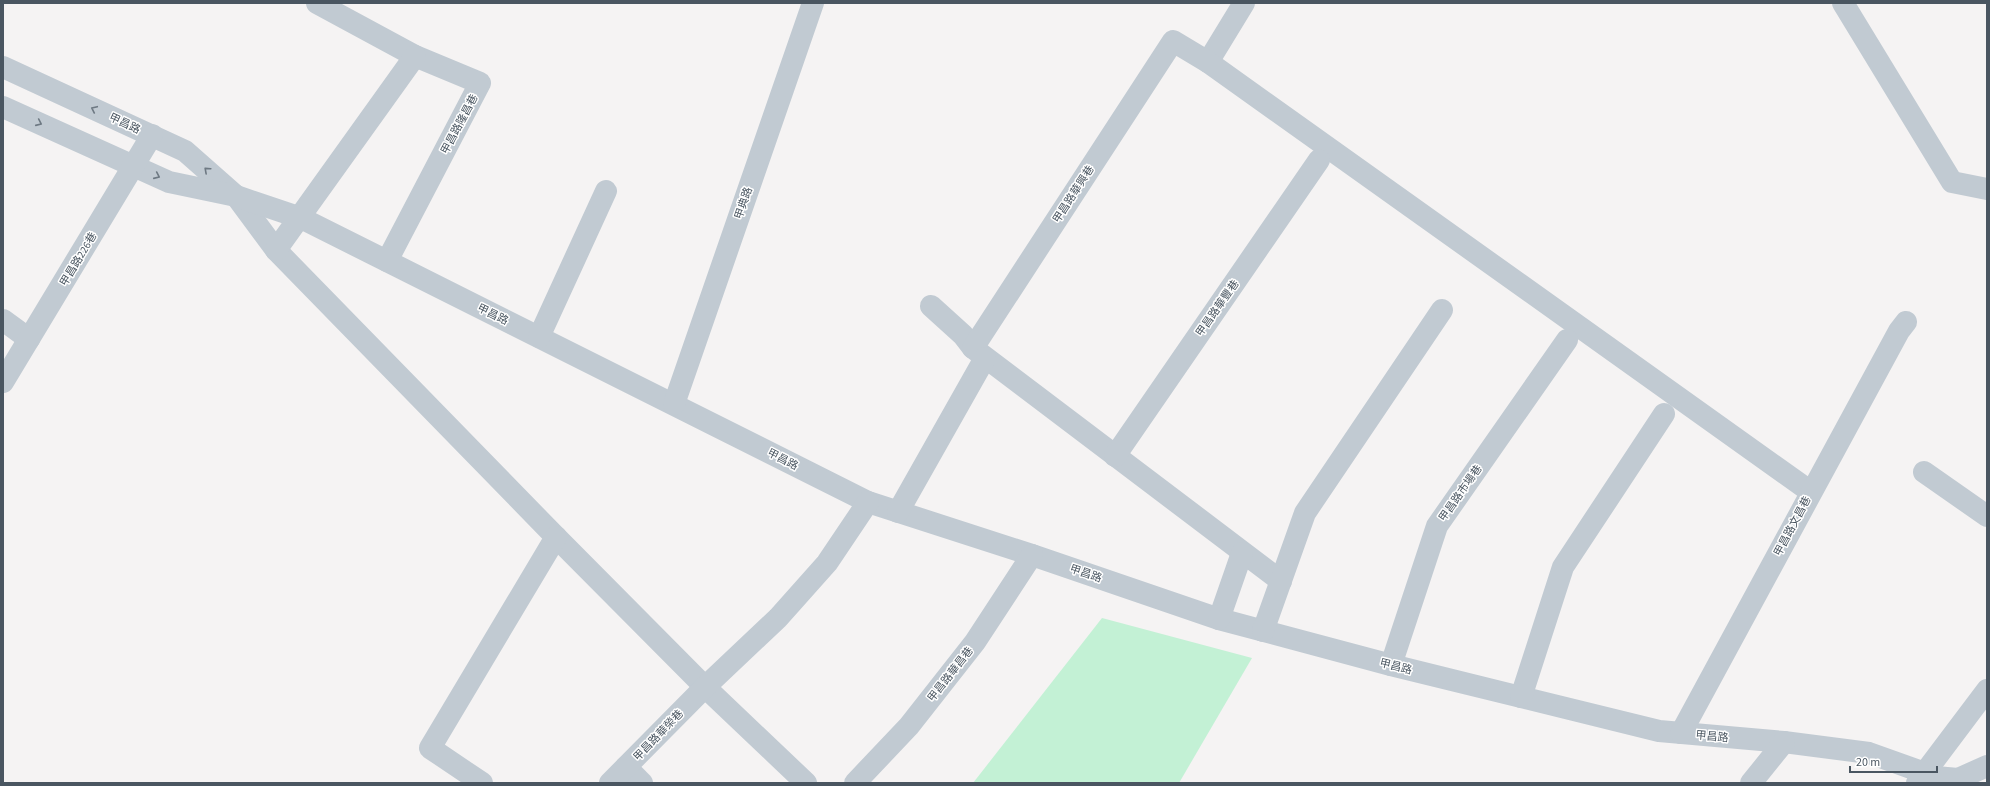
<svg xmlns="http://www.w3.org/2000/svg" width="1990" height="786" font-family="'Source Sans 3','Noto Sans TC',sans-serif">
<rect width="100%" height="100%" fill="#f5f3f3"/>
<path fill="#c3f1d5" d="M 1102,618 L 1252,658 L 1179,783 L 973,783 Z"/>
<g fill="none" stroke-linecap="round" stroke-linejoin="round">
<g stroke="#c1cad2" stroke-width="22">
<path d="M 317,3 L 415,56 L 480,83 L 387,261"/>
<path d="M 1843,3 L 1952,182 L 1987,189"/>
<path d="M 1208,62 L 1244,3"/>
<path d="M 3,67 L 185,151 L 236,196 L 276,250 L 556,537 L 705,687 L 806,783"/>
<path d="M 3,107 L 169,182 L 236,196 L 301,218 L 868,502 L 1032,555 L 1219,619 L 1391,665 L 1659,731 L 1784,742 L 1869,753 L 1936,777 L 1958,779 L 1987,766"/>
<path d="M 276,250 L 415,56"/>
<path d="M 931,306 L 963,335 L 973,348 L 1281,581"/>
<path d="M 3,320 L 29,339"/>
<path d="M 539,337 L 606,191"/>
<path d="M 973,348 L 1173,41 L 1208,62 L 1811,492"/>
<path d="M 3,382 L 152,135"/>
<path d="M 674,404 L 813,3"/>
<path d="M 1115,456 L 1319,160"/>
<path d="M 1924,472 L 1987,516"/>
<path d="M 898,512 L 985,358"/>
<path d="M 1219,619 L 1242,553"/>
<path d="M 1263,631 L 1305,513 L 1442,310"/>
<path d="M 1391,665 L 1437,526 L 1567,340"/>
<path d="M 1521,697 L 1563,567 L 1664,414"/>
<path d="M 1681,733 L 1899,331 L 1906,322"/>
<path d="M 626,767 L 642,783"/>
<path d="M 482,783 L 430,748 L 556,537"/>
<path d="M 610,783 L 705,687 L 778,618 L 827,563 L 868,502"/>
<path d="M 855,783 L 909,726 L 975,642 L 1032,555"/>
<path d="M 1751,783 L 1784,742"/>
<path d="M 1917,783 L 1987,690"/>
</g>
</g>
<defs><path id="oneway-chevron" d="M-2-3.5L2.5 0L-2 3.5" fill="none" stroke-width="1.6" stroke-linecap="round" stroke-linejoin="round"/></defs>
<g stroke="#6e7983">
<use href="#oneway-chevron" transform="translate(94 109) rotate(-155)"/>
<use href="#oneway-chevron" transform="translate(39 123) rotate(24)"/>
<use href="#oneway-chevron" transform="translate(207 170) rotate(-138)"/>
<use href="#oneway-chevron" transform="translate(157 176) rotate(24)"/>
</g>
<g text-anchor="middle" stroke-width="3" stroke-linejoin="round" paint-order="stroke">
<g font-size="11" fill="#4a5661" stroke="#fff">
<text transform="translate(125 123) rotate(25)" y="4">甲昌路</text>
<text transform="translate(459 124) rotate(-62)" y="4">甲昌路隆昌巷</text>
<text transform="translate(1073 194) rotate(-57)" y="4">甲昌路華興巷</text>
<text transform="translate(743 203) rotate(-71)" y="4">甲典路</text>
<text transform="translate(78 259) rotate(-59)" y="4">甲昌路226巷</text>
<text transform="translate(1217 308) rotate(-55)" y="4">甲昌路華豐巷</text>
<text transform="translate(493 314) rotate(26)" y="4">甲昌路</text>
<text transform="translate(783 459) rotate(27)" y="4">甲昌路</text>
<text transform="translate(1460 493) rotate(-55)" y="4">甲昌路市場巷</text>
<text transform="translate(1792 526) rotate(-62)" y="4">甲昌路文昌巷</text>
<text transform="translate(1086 573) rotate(19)" y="4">甲昌路</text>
<text transform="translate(1396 666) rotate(14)" y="4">甲昌路</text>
<text transform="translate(950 674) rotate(-52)" y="4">甲昌路華昌巷</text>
<text transform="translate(658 735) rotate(-46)" y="4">甲昌路華榮巷</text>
<text transform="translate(1712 736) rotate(5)" y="4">甲昌路</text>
</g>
</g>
<rect width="1990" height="786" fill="none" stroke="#4a5661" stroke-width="8"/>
<path d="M1850 766v6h87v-6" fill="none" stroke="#4a5661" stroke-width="2"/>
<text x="1856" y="766" font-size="12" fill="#4a5661" stroke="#ffffff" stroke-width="3" paint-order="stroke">20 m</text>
</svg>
